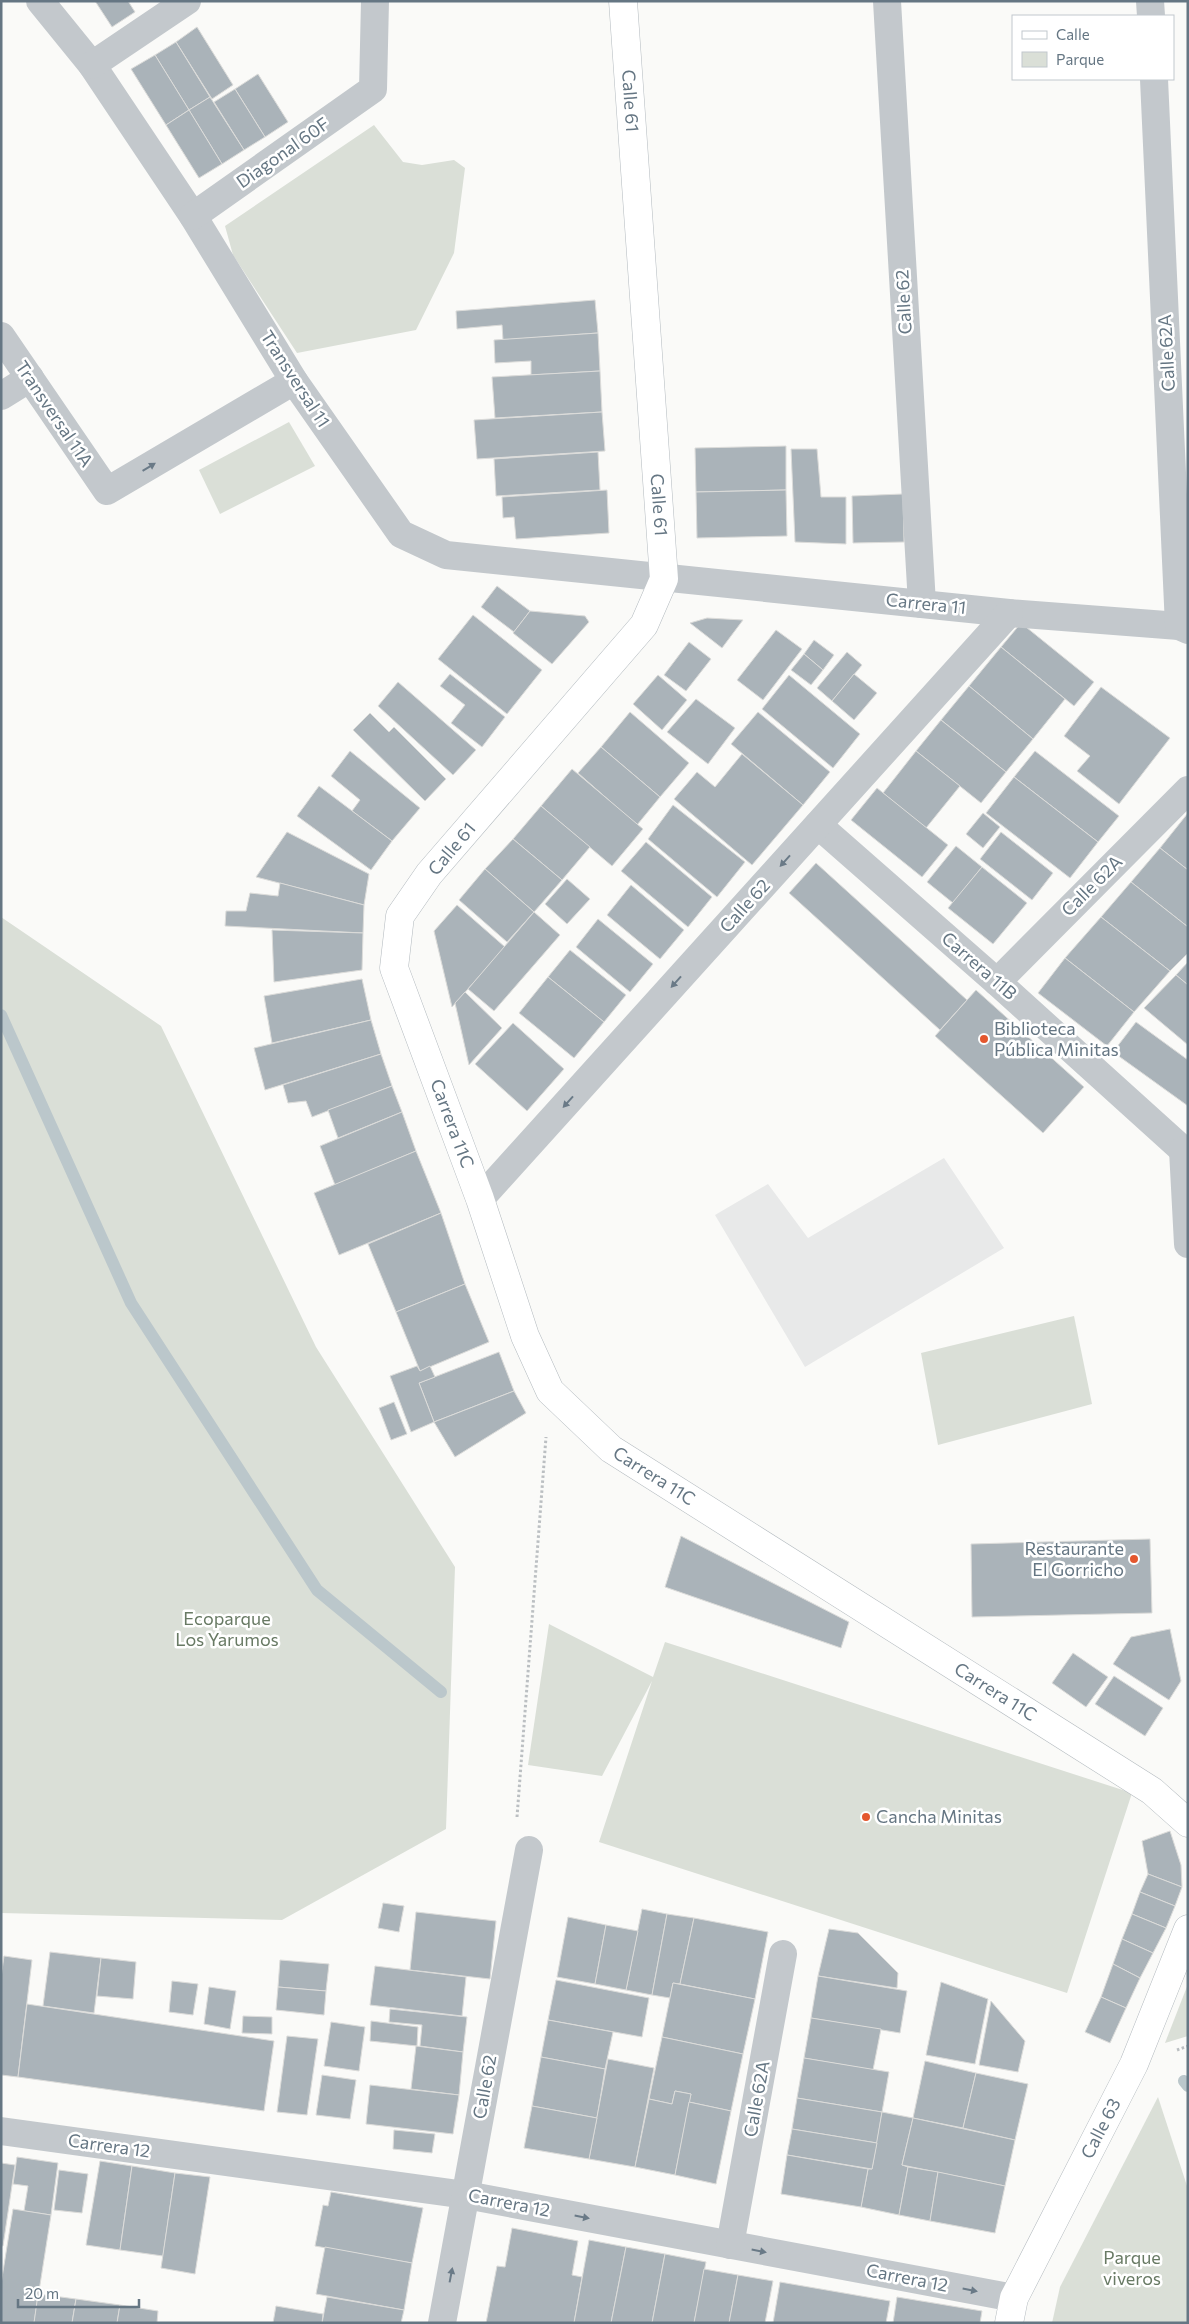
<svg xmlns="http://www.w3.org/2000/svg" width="1189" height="2324" font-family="Commissioner,sans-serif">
<rect width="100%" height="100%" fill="#fafaf8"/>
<path fill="#e8e9e9" d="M 944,1158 L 1004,1248 L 805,1367 L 715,1215 L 768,1184 L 808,1238 Z"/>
<g fill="#dadfd7">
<path d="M 374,125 L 403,162 L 422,165 L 454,160 L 465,168 L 454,253 L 416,330 L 297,353 L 233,255 L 225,226 Z"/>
<path d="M 289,422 L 315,466 L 220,514 L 199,470 Z"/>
<path d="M 1,917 L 161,1026 L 316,1347 L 455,1567 L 446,1829 L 282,1920 L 1,1913 Z"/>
<path d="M 1074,1316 L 1092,1404 L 938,1445 L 921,1353 Z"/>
<path d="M 549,1624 L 653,1677 L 665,1642 L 1132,1793 L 1067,1993 L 599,1842 L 652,1681 L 602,1776 L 528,1765 Z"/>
<path d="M 1188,1984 L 1188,2036 L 1165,2043 Z"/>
<path d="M 1158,2097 L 1188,2189 L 1188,2323 L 1052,2323 L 1060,2287 Z"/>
</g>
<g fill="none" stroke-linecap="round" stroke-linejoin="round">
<g stroke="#bbc7cb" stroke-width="12">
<path d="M 1,1015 L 131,1303 L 317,1590 L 441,1692"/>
<path d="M 1184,2081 L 1188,2086"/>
</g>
</g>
<g fill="#aab3b9" stroke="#dcdcda">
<path d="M 95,1 L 128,1 L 135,12 L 112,27 Z"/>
<path d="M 197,27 L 233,85 L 212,99 L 176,42 Z"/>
<path d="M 176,42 L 210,97 L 189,110 L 155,55 Z"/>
<path d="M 155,55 L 189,110 L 166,125 L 131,69 Z"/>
<path d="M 258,74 L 288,122 L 265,137 L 235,89 Z"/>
<path d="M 235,89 L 265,137 L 244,150 L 214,102 Z"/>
<path d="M 210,97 L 244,150 L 222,164 L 189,110 Z"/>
<path d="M 189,110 L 222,164 L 199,178 L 166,125 Z"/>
<path d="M 595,300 L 598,333 L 503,340 L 502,325 L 457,329 L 456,311 Z"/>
<path d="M 598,333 L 600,371 L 531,375 L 531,361 L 495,363 L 494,340 Z"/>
<path d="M 600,371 L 602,412 L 495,418 L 492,377 Z"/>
<path d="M 602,412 L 605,451 L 477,459 L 474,420 Z"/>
<path d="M 786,446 L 786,490 L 696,492 L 695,448 Z"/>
<path d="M 791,449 L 817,449 L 821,497 L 846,497 L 846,544 L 795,542 Z"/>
<path d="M 598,452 L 600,490 L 496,496 L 494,459 Z"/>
<path d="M 607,490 L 609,533 L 516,539 L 514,517 L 503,518 L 502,497 Z"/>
<path d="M 786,490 L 787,536 L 697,538 L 696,492 Z"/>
<path d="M 903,494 L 904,542 L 853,543 L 852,496 Z"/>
<path d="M 497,586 L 530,611 L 514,632 L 481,607 Z"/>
<path d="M 530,611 L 585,616 L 589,622 L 552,664 L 513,633 Z"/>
<path d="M 473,615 L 542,670 L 507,714 L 438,659 Z"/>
<path d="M 707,618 L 743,620 L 722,648 L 690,623 Z"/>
<path d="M 1021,623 L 1094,682 L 1074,706 L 1001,647 Z"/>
<path d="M 776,630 L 802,649 L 763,700 L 737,680 Z"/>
<path d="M 814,640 L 834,655 L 823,670 L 804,654 Z"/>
<path d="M 689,642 L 711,659 L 686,691 L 664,675 Z"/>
<path d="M 1001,647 L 1065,699 L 1033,739 L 969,686 Z"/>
<path d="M 847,652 L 862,665 L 832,701 L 817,688 Z"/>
<path d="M 804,654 L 823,670 L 811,685 L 791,670 Z"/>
<path d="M 450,674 L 505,717 L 482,747 L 451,723 L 465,705 L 440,686 Z"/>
<path d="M 854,674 L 877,693 L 854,720 L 832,701 Z"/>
<path d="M 658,675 L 687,700 L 662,730 L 633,704 Z"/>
<path d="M 789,675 L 860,734 L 833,768 L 762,709 Z"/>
<path d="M 398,682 L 476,750 L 453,775 L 378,706 Z"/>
<path d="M 969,686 L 1033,739 L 1006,772 L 941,720 Z"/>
<path d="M 1101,687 L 1170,738 L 1119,804 L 1077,771 L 1090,756 L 1064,736 Z"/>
<path d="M 696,699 L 735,728 L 708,764 L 667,732 Z"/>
<path d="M 630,712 L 689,763 L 660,797 L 601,747 Z"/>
<path d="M 758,712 L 830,772 L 803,805 L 731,744 Z"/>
<path d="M 370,713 L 389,732 L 394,727 L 446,779 L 425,801 L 353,730 Z"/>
<path d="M 941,720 L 1006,772 L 981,803 L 916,751 Z"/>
<path d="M 601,747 L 660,797 L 637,825 L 578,773 Z"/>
<path d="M 350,751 L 420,808 L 392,841 L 352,811 L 360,800 L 331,776 Z"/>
<path d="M 916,751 L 960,786 L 926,828 L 883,793 Z"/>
<path d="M 1035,751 L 1119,816 L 1098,842 L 1014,777 Z"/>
<path d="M 742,754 L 803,805 L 752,865 L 674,799 L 697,772 L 715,787 Z"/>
<path d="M 572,769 L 643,829 L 612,866 L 541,806 Z"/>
<path d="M 1014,777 L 1098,842 L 1070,878 L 986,813 Z"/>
<path d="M 319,786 L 392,841 L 371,870 L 297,816 Z"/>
<path d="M 877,788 L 948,845 L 922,877 L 851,820 Z"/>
<path d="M 673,805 L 745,862 L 717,897 L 648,839 Z"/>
<path d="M 541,806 L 590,847 L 562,880 L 513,839 Z"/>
<path d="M 983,813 L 1000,827 L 983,848 L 966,834 Z"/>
<path d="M 1188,813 L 1188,870 L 1160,848 Z"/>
<path d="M 287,832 L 369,874 L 364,905 L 256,877 Z"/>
<path d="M 1001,832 L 1053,873 L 1032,900 L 980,859 Z"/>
<path d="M 513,839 L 562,880 L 534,912 L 485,869 Z"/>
<path d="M 646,842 L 712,897 L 688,927 L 621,871 Z"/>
<path d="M 956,846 L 982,867 L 953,903 L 927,882 Z"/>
<path d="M 1160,848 L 1188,870 L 1188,927 L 1131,882 Z"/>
<path d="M 816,863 L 967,1000 L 940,1030 L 789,893 Z"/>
<path d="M 982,867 L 1027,903 L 993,944 L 948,908 Z"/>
<path d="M 485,869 L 534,912 L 507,942 L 459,900 Z"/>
<path d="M 567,879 L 590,899 L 567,924 L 545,904 Z"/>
<path d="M 1131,882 L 1188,927 L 1188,953 L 1170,971 L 1101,917 Z"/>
<path d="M 280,883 L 364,905 L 363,933 L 225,926 L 226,911 L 246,911 L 250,893 L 278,896 Z"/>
<path d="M 631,885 L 684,930 L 660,959 L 607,915 Z"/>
<path d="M 457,905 L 505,947 L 452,1007 L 434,931 Z"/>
<path d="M 534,912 L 560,935 L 494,1011 L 468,989 Z"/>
<path d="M 1101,917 L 1170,971 L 1134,1012 L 1065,958 Z"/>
<path d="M 598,919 L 653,964 L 630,992 L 576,947 Z"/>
<path d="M 272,930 L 363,933 L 362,970 L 274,982 Z"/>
<path d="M 570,950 L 626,995 L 604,1022 L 548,977 Z"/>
<path d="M 1065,958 L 1134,1012 L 1107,1046 L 1038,993 Z"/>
<path d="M 1188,962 L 1188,985 L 1176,975 Z"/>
<path d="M 1176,975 L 1188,985 L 1188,1045 L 1144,1008 Z"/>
<path d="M 548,977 L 604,1022 L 574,1058 L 519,1013 Z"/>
<path d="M 362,979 L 371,1020 L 272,1043 L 264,996 Z"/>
<path d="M 976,990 L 1084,1087 L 1043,1133 L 935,1036 Z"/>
<path d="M 465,992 L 502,1028 L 469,1065 L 455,1003 Z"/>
<path d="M 371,1020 L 381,1054 L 265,1090 L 254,1048 Z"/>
<path d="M 1136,1022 L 1188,1060 L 1188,1106 L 1113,1052 Z"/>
<path d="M 513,1023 L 564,1069 L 527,1111 L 475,1064 Z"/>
<path d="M 381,1054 L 392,1086 L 312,1117 L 306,1101 L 288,1103 L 283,1085 Z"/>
<path d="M 392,1086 L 402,1112 L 338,1138 L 328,1110 Z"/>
<path d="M 402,1112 L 416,1151 L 335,1185 L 320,1146 Z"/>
<path d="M 416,1151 L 441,1213 L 339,1255 L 314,1193 Z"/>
<path d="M 441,1213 L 465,1284 L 396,1312 L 368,1244 Z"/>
<path d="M 465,1284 L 489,1342 L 420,1371 L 396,1312 Z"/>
<path d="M 499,1352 L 514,1391 L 434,1422 L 419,1383 Z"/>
<path d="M 417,1366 L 420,1371 L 430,1366 L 435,1377 L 419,1383 L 434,1422 L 411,1432 L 390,1376 Z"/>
<path d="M 514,1391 L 526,1413 L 455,1457 L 434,1422 Z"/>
<path d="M 394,1402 L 407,1434 L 391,1440 L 379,1408 Z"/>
<path d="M 681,1536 L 849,1622 L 841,1648 L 665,1587 Z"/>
<path d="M 1150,1539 L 1152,1613 L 972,1617 L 971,1544 Z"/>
<path d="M 1170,1629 L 1181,1681 L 1169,1700 L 1113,1664 L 1131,1637 Z"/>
<path d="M 1073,1653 L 1108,1677 L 1086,1707 L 1052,1683 Z"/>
<path d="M 1114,1676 L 1163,1708 L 1145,1736 L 1095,1704 Z"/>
<path d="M 1170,1831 L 1181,1865 L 1182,1887 L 1148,1874 L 1142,1841 Z"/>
<path d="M 1148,1874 L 1182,1887 L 1175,1906 L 1140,1892 Z"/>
<path d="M 1140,1892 L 1175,1906 L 1166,1928 L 1132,1914 Z"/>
<path d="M 383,1903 L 404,1906 L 399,1932 L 378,1928 Z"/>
<path d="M 642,1909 L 667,1914 L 652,1995 L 626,1990 Z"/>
<path d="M 416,1912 L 496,1921 L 490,1979 L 410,1970 Z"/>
<path d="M 667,1914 L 694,1918 L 680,1984 L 673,1983 L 670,1998 L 652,1995 Z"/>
<path d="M 1132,1914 L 1166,1928 L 1153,1953 L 1122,1939 Z"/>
<path d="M 568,1917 L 606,1925 L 595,1984 L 557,1977 Z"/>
<path d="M 694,1918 L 768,1932 L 755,1999 L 680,1984 Z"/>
<path d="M 606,1925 L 638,1931 L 626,1990 L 595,1984 Z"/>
<path d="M 829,1929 L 858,1933 L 898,1973 L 897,1988 L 818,1976 Z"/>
<path d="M 1122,1939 L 1153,1953 L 1140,1978 L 1113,1964 Z"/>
<path d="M 50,1952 L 101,1958 L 94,2013 L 43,2006 Z"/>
<path d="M 4,1956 L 32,1960 L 18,2077 L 1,2075 L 1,1978 Z"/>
<path d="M 101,1958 L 136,1962 L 133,1999 L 97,1996 Z"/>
<path d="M 280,1960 L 329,1964 L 326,1991 L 278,1987 Z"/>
<path d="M 1113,1964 L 1140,1978 L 1126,2008 L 1101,1997 Z"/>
<path d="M 375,1966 L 466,1977 L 462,2016 L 370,2005 Z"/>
<path d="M 818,1976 L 907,1991 L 900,2033 L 811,2018 Z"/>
<path d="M 556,1980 L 649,1998 L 642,2037 L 548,2020 Z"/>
<path d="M 172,1981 L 198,1984 L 193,2015 L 169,2012 Z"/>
<path d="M 941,1982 L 988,1999 L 975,2064 L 926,2055 Z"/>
<path d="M 673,1983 L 755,1999 L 743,2054 L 662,2037 Z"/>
<path d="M 209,1987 L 236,1991 L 230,2029 L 204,2024 Z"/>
<path d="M 278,1987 L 326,1991 L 324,2015 L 276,2010 Z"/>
<path d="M 1101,1997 L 1126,2008 L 1110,2043 L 1085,2032 Z"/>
<path d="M 991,2001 L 1025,2041 L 1018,2072 L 979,2065 Z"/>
<path d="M 27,2004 L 274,2041 L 264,2111 L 18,2077 Z"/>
<path d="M 390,2009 L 467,2017 L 463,2052 L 420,2046 L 422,2025 L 389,2022 Z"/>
<path d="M 243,2016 L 272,2017 L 272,2034 L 242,2033 Z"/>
<path d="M 811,2018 L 881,2029 L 873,2070 L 804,2058 Z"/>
<path d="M 548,2020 L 613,2032 L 605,2069 L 541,2057 Z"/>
<path d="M 371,2021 L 418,2027 L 417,2046 L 370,2041 Z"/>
<path d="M 331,2022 L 365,2027 L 359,2071 L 324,2066 Z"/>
<path d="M 287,2036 L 318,2039 L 307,2115 L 277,2112 Z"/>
<path d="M 662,2037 L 743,2054 L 731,2111 L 689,2102 L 691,2094 L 675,2091 L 672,2104 L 649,2099 Z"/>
<path d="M 416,2046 L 463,2052 L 459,2095 L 411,2089 Z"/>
<path d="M 541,2057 L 605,2069 L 597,2118 L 532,2106 Z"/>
<path d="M 804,2058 L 889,2072 L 882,2112 L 797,2098 Z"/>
<path d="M 608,2059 L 654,2068 L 635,2167 L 589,2159 Z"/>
<path d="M 925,2061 L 976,2073 L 963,2128 L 913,2118 Z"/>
<path d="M 976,2073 L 1028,2084 L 1015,2140 L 963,2128 Z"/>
<path d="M 322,2075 L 356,2080 L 350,2119 L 316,2115 Z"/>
<path d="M 370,2085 L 459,2095 L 453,2134 L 366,2124 Z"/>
<path d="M 675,2091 L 691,2094 L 675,2175 L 635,2167 L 649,2099 L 672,2104 Z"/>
<path d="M 797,2098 L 882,2112 L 877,2143 L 792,2129 Z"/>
<path d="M 689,2102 L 731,2111 L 716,2184 L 675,2175 Z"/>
<path d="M 532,2106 L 597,2118 L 589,2159 L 524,2148 Z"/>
<path d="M 882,2112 L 913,2118 L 902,2165 L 908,2167 L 899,2215 L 861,2207 L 868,2169 L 872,2169 Z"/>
<path d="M 913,2118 L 1015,2140 L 1005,2186 L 902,2165 Z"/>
<path d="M 792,2129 L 877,2143 L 872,2169 L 787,2155 Z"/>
<path d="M 394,2130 L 435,2134 L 432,2153 L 393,2149 Z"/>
<path d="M 787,2155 L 868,2169 L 861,2207 L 781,2194 Z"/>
<path d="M 17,2157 L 58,2163 L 51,2215 L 24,2211 L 28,2186 L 13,2184 Z"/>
<path d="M 100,2161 L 132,2166 L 120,2250 L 86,2245 Z"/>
<path d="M 1,2163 L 15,2165 L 3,2246 L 1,2246 Z"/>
<path d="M 132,2166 L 175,2173 L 163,2256 L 120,2250 Z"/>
<path d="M 908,2167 L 938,2172 L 930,2221 L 899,2215 Z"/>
<path d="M 59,2170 L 88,2174 L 82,2213 L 54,2210 Z"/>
<path d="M 938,2172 L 1005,2186 L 995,2233 L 930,2221 Z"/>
<path d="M 175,2173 L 210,2177 L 195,2274 L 161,2268 Z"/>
<path d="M 331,2192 L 423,2208 L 412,2263 L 315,2246 L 323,2205 L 328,2206 Z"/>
<path d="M 13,2209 L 51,2215 L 34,2323 L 1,2323 L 1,2284 Z"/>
<path d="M 512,2228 L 578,2241 L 572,2275 L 582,2277 L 574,2323 L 486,2323 L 497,2266 L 505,2267 Z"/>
<path d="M 589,2240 L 626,2247 L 611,2323 L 574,2323 Z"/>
<path d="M 325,2247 L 412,2263 L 404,2310 L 316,2294 Z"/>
<path d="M 626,2247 L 665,2254 L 652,2323 L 611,2323 Z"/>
<path d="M 665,2254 L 706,2262 L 694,2323 L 652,2323 Z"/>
<path d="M 704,2269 L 738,2275 L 729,2323 L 694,2323 Z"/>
<path d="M 738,2275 L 773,2281 L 765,2323 L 729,2323 Z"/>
<path d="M 780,2282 L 890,2301 L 886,2323 L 773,2323 Z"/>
<path d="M 38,2294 L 76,2299 L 72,2323 L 34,2323 Z"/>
<path d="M 327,2297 L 404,2310 L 401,2323 L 322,2323 Z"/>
<path d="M 897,2297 L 982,2311 L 980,2323 L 893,2323 Z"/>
<path d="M 76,2299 L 120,2305 L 117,2323 L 72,2323 Z"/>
<path d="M 120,2305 L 158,2311 L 157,2323 L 117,2323 Z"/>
<path d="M 276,2306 L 323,2314 L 322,2323 L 273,2323 Z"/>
</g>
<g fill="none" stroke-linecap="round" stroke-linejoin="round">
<g stroke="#b3babf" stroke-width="29">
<g id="secondary">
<path id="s1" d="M 623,1 L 664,579 L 644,625 L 429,874 L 400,916 L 394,968 L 480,1199 L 525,1336 L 550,1391 L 611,1449 L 1152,1791 L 1188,1823"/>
<path id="s2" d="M 1009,2323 L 1014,2298 L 1134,2064 L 1188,1929"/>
</g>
</g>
<g stroke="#bbbfc2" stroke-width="3" stroke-dasharray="2.5 2.5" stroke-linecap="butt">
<path d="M 517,1817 L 546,1437"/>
<path d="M 1177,2050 L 1188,2046"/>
</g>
<g stroke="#c3c8cc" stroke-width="28">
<path d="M 40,1 L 92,65 L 193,216 L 294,381 L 401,534 L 446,555 L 1009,613 L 1179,626 L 1188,630"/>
<path d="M 887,1 L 922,604"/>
<path d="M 1150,1 L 1151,16"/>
<path d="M 92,65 L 187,1"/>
<path d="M 1154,79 L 1179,626"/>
<path d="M 193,216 L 373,89 L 375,1"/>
<path d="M 1,336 L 107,491 L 294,381"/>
<path d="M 1,396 L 30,378"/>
<path d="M 818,825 L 997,982 L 1183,1150"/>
<path d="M 997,982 L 1188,790"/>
<path d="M 1183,1150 L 1188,1244"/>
<path d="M 480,1199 L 1009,613"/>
<path d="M 1,2131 L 466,2195 L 1014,2298"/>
<path d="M 730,2245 L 783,1954"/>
<path d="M 442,2323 L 529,1850"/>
</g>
<use href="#secondary" stroke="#fff" stroke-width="28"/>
</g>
<defs><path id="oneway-solid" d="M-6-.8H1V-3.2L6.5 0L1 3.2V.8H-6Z" transform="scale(1.25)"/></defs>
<g fill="#6a7a87">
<use href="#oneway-solid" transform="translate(149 467) rotate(-31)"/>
<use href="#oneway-solid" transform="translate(785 861) rotate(132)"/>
<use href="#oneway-solid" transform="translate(676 982) rotate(132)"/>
<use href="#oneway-solid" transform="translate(568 1102) rotate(132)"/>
<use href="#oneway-solid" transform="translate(582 2217) rotate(11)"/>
<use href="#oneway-solid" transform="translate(759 2251) rotate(11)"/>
<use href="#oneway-solid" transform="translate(451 2275) rotate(-79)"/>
<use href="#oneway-solid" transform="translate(970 2290) rotate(11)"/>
</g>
<g fill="#e4572e" stroke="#fff" stroke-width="2">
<circle cx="984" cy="1039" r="5"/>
<circle cx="1134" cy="1559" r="5"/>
<circle cx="866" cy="1817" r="5"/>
</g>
<g text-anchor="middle" stroke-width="5" stroke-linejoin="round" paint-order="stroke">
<g font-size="18" fill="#657683" stroke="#fff">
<text dy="6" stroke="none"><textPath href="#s1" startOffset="100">Calle 61</textPath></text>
<text transform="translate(283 153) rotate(-35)" y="6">Diagonal 60F</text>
<text transform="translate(904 302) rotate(-93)" y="6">Calle 62</text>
<text transform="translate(1167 353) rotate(-93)" y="6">Calle 62A</text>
<text transform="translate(295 379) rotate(57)" y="6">Transversal 11</text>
<text transform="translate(54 414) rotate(56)" y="6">Transversal 11A</text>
<text dy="6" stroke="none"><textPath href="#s1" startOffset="505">Calle 61</textPath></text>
<text transform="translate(926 604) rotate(6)" y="6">Carrera 11</text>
<text transform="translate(452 849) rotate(-50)" y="6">Calle 61</text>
<text transform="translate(1092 886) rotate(-45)" y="6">Calle 62A</text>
<text transform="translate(745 906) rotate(-48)" y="6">Calle 62</text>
<text transform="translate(979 966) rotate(41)" y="6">Carrera 11B</text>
<text dy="6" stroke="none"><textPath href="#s1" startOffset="1228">Carrera 11C</textPath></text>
<text dy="6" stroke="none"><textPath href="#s1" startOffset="1648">Carrera 11C</textPath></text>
<text dy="6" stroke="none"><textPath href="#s1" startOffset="2052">Carrera 11C</textPath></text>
<text transform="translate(485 2087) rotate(-80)" y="6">Calle 62</text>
<text transform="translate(757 2099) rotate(-80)" y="6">Calle 62A</text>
<text dy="6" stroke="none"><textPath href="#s2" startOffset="216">Calle 63</textPath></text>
<text transform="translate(109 2146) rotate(8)" y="6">Carrera 12</text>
<text transform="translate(509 2203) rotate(11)" y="6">Carrera 12</text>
<text transform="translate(907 2278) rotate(11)" y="6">Carrera 12</text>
</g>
<g font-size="18" fill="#657683" stroke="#fff" text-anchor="start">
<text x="994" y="1035">Biblioteca<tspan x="994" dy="21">Pública Minitas</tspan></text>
<text x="1124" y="1555" text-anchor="end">Restaurante<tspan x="1124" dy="21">El Gorricho</tspan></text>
<text x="876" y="1823">Cancha Minitas</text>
</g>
<g font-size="18" fill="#687a64" stroke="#fff">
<text x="227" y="1625">Ecoparque<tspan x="227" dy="21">Los Yarumos</tspan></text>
<text x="1132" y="2264">Parque<tspan x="1132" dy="21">viveros</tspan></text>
</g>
</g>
<rect width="1189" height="2324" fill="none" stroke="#657683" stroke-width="5"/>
<rect x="1012" y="15" width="162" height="65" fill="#ffffff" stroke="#c1c8cd"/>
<rect x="1022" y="31" width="25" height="8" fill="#ffffff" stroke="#c1c8cd"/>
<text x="1056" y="40" font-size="15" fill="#657683">Calle</text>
<rect x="1022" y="52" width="25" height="15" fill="#dadfd7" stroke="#c1c8cd"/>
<text x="1056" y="65" font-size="15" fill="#657683">Parque</text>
<path d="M18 2299v8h121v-8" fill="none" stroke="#657683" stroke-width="2.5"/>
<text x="25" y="2299" font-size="15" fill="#657683" stroke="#ffffff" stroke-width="4" paint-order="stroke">20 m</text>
</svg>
